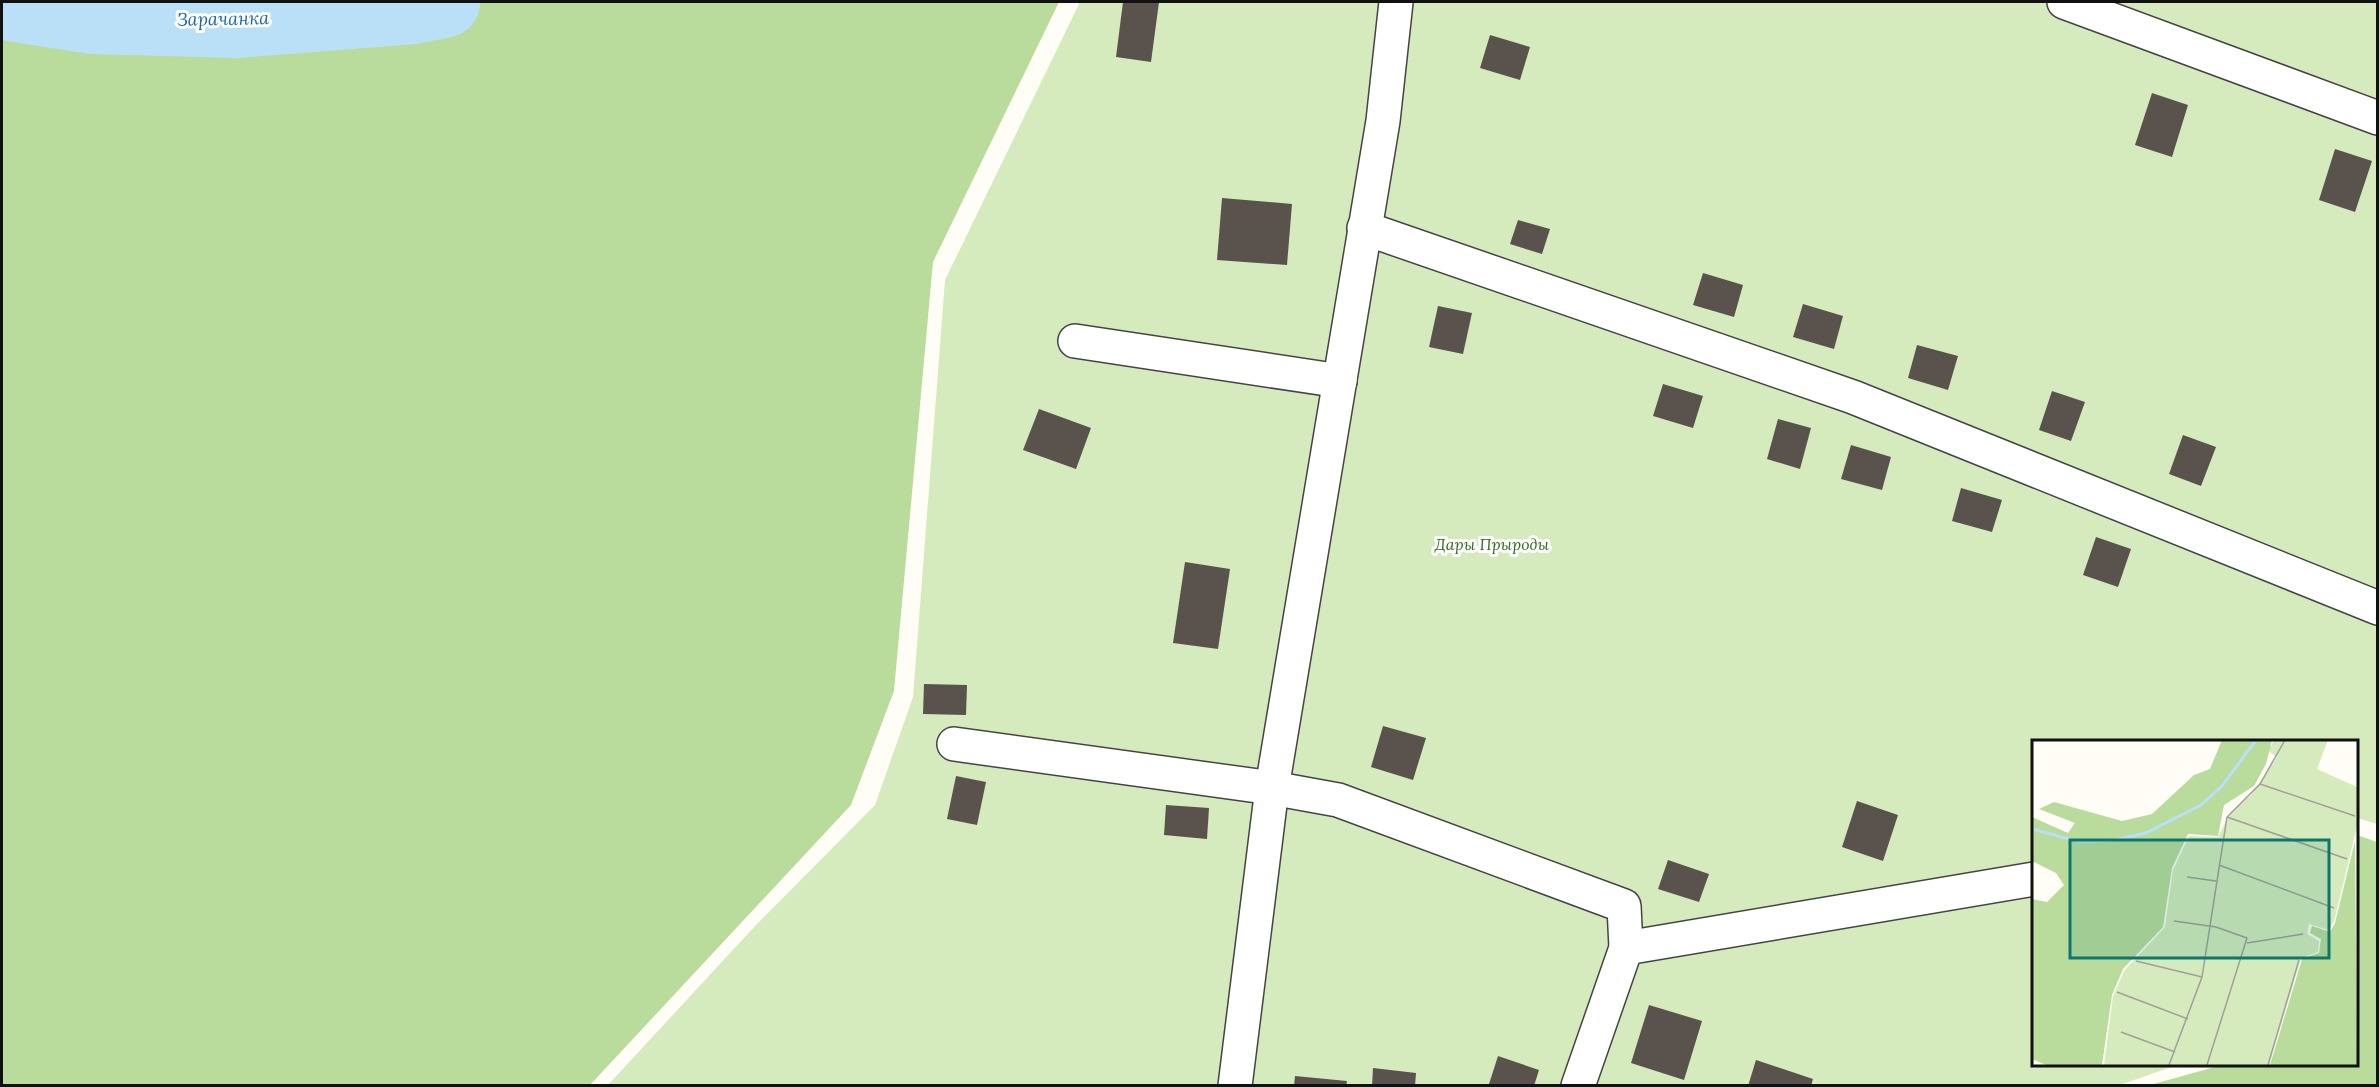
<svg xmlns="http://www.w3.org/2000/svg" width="2379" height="1087" font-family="Lora,serif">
<rect width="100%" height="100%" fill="#fffdf5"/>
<path fill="#d5ebbd" d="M 1080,2 L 2377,2 L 2377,824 L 2357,818 L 2356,742 L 2034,742 L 2034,1064 L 2177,1065 L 2117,1086 L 607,1086 L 756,925 L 875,805 L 913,697 L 945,280 Z"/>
<g fill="#b9dc9c">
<path d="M 2,2 L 1059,2 L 933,262 L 894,691 L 851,805 L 590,1085 L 2,1085 Z"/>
<path d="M 2357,835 L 2377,842 L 2377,1085 L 2150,1085 L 2222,1065 L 2356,1064 Z"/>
</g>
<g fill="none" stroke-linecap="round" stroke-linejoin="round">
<path stroke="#b9e0f7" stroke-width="72" d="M 2,4 L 92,18 L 237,22 L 413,8 L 444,2"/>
</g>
<g fill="#5a524d">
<path d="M 1123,2 L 1159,2 L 1151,62 L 1116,57 Z"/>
<path d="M 1490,35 L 1530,47 L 1520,80 L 1480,68 Z"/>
<path d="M 2152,93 L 2188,105 L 2172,157 L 2135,145 Z"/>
<path d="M 2335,149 L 2372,161 L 2355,212 L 2319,200 Z"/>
<path d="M 1222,198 L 1292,204 L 1287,265 L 1217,260 Z"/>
<path d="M 1518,220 L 1550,229 L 1542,254 L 1510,244 Z"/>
<path d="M 1703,273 L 1743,285 L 1734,317 L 1693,305 Z"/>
<path d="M 1803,304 L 1843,316 L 1834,349 L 1793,337 Z"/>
<path d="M 1438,306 L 1472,313 L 1463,354 L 1429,347 Z"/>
<path d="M 1917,345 L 1958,356 L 1948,390 L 1908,378 Z"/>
<path d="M 1663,384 L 1703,396 L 1693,428 L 1653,416 Z"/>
<path d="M 2052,391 L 2085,402 L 2071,441 L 2039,430 Z"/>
<path d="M 1039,409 L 1091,428 L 1076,469 L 1023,450 Z"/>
<path d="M 1778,419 L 1811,428 L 1800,469 L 1767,459 Z"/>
<path d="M 2183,435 L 2216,447 L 2201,486 L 2169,474 Z"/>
<path d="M 1851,445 L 1891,457 L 1882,490 L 1841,479 Z"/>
<path d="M 1961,488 L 2002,500 L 1992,532 L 1952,521 Z"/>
<path d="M 2096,537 L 2131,549 L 2118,587 L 2083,575 Z"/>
<path d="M 1185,562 L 1230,569 L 1218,649 L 1173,643 Z"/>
<path d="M 924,684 L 967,685 L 966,715 L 923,714 Z"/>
<path d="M 1383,726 L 1426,738 L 1413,780 L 1371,767 Z"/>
<path d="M 956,776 L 986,782 L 977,825 L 947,819 Z"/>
<path d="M 1857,801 L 1898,815 L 1883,861 L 1842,847 Z"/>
<path d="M 1166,805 L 1209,808 L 1207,839 L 1164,835 Z"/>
<path d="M 1668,860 L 1709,874 L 1699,902 L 1658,889 Z"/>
<path d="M 1649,1005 L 1702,1021 L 1684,1080 L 1631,1063 Z"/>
<path d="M 1498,1056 L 1539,1070 L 1534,1086 L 1489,1084 Z"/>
<path d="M 1756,1060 L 1813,1079 L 1811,1086 L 1748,1086 Z"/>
<path d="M 1373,1068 L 1416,1073 L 1415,1086 L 1372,1086 Z"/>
<path d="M 1295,1076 L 1347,1081 L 1346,1086 L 1294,1086 Z"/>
</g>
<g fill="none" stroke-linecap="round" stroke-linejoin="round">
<g stroke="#444" stroke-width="36">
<g id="minor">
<path d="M 2064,2 L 2378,118"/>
<path d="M 1364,228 L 1853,397 L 2378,608"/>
<path d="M 1075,341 L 1340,381"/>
<path d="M 954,744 L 1272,788 L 1338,800 L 1624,906 L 1626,948 L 1578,1086"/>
<path d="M 1626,948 L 2034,879"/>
<path d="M 1235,1086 L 1272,788 L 1383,121 L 1396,2"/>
</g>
</g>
<use href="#minor" stroke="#fff" stroke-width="33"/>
</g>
<g text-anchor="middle" stroke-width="6" stroke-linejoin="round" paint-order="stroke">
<g font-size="16" font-style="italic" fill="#2f6b1f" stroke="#fff">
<text x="1492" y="550">Дары Прыроды</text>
</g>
<g font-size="18" font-style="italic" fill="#1768a6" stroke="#fff">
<text transform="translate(223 19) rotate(-1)" y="6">Зарачанка</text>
</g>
</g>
<g transform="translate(2032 740)">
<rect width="326" height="326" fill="#fffdf5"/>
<path d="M 242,0 L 296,0 L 285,29 L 325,47 L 325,87 L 302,181 L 297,190 L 277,184 L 275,194 L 287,201 L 286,212 L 269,218 L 237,325 L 72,325 L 81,256 L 92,231 L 133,187 L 141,130 L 157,96 L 186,97 L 199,72 L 219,55 L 245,17 L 236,11 Z" fill="#d5ebbd"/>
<path d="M 190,0 L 240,0 L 234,24 L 222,46 L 192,65 L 186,96 L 156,94 L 140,128 L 131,187 L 91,229 L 80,255 L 70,325 L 14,325 L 0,319 L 0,159 L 15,162 L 32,145 L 24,133 L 0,121 L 0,77 L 36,93 L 43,83 L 7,69 L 22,62 L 90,81 L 120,74 L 162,35 L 178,29 ZM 323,101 L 325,325 L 238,325 L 270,219 L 287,213 L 289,199 L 278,193 L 280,186 L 298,192 L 303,183 Z" fill="#b9dc9c"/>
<path fill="none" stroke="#b9e0f7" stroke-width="3" d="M 0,89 L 48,102 L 83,100 L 114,93 L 169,65 L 190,46 L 224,0"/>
<path fill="none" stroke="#a09f9a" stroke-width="1.5" d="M 228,44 L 323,76M 195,77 L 315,119M 187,125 L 302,168M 155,137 L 184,141M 142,181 L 184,187 L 215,198 L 175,325M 215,203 L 271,194M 104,221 L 170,237M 85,252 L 156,279M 89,292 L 143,312M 137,325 L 170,237 L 195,77 L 228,44 L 253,0M 236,325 L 267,220"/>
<path fill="#0f766e" fill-opacity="0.15" stroke="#0f766e" stroke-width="3" d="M 38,100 L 297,100 L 297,218 L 38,218 Z"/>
<rect width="326" height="326" fill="none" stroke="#111" stroke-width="3"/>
</g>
<rect width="2379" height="1087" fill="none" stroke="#111111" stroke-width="6"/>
</svg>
